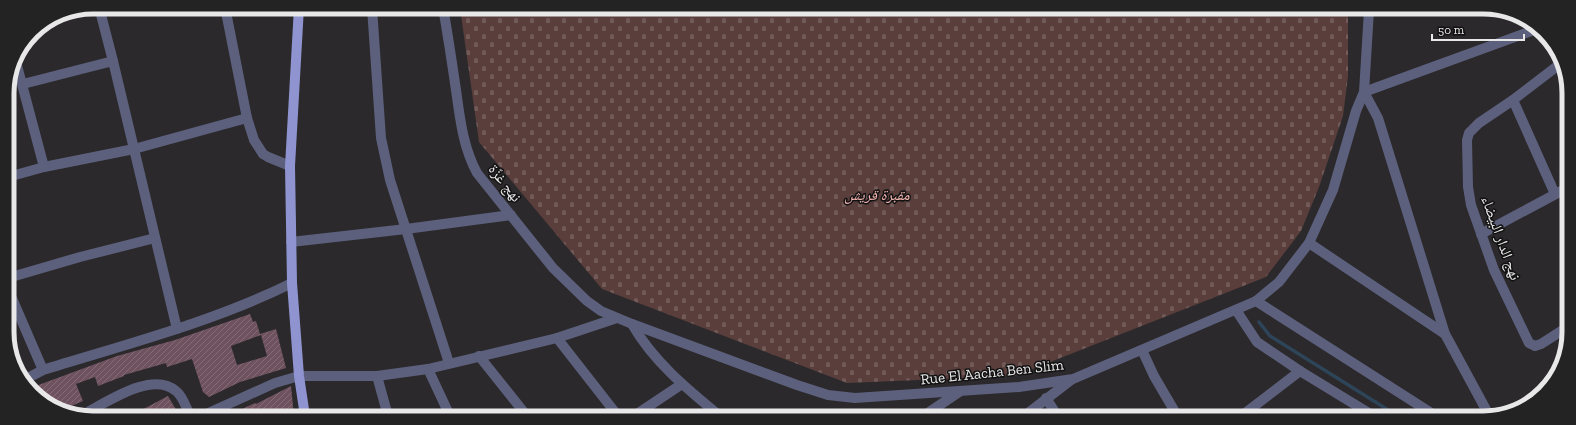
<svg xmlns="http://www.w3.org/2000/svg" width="1576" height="425" font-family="'Zilla Slab','Noto Naskh Arabic',serif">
<defs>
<pattern id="cemetery-stones" width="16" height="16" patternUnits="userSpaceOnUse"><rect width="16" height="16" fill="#593e3c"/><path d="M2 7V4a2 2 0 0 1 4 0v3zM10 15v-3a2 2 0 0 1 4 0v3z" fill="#715a58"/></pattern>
<pattern id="building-hatch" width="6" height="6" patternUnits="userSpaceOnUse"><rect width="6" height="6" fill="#6f525f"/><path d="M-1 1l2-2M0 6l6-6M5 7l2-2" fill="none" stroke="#846b76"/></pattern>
</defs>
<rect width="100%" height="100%" fill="#2b292b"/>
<path fill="url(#cemetery-stones)" d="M 460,8 L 1348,10 L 1348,76 L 1343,116 L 1319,187 L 1301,231 L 1266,277 L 1015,376 L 847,383 L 602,289 L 479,142 Z"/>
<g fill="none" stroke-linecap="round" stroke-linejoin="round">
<path stroke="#2e4458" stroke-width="3.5" d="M 1259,322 L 1270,336 L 1401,418"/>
</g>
<g fill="url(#building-hatch)" fill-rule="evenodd">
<path d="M 250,314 L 253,322 L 256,321 L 260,334 L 276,329 L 286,368 L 240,382 L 209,397 L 203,392 L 192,359 L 167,367 L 166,363 L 124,375 L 124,376 L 98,386 L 95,377 L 76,384 L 83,401 L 62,410 L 36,393 L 33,387 L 117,356 L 175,340 ZM 261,335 L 267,356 L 237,365 L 231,346 Z"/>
<path d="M 291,386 L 294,416 L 229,415 L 255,403 L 256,404 Z"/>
<path d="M 168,396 L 179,415 L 132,415 Z"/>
</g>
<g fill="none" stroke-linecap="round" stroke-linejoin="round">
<g stroke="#5c607d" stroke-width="10">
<path d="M 99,7 L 113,61 L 177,329"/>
<path d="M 225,7 L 247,118 L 254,140 L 263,154 L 268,157 L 290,166"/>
<path d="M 372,8 L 381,138 L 390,180 L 449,363"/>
<path d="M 443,8 C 448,35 452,63 456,90 C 460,119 463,147 477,173 L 553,268 L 587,301 L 601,311 L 632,324 L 797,385 L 828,395 L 855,398 L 1019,387 L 1073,379 L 1256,301 L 1279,282 L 1309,243 L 1333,190 L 1356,111 L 1364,92 L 1369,10"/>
<path d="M 15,58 L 44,167"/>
<path d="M 1560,64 L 1513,100 L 1479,123 L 1469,133 L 1467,140 L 1468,187 L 1471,205 L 1494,270 L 1529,343 L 1535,346 L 1541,344 L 1566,328"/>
<path d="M 23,84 L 113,61"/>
<path d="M 1364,92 L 1378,118 L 1445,334 L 1490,417"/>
<path d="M 1364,92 L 1537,29"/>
<path d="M 1513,100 L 1555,194"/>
<path d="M 8,177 L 44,167 L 134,149 L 247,118"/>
<path d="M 1481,234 L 1567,188"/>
<path d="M 291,242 L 406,229 L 511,215"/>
<path d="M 1309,243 L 1445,334"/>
<path d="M 8,278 L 80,257 L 155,238"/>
<path d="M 8,289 L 43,370"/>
<path d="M 1256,301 L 1439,418"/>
<path d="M 1236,310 L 1257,342 L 1300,371 L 1377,418"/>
<path d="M 632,324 C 653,361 687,389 720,416"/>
<path d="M 557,338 L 618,416"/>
<path d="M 1142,350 L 1154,376 L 1178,417"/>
<path d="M 479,356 L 527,416"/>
<path d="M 428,369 L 450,416"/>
<path d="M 377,376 L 388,416"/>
<path d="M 24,380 L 43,370 C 127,344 213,322 292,283"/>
<path d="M 1046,398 L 1058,417"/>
<path d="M 82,415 C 106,403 152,370 176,391 C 183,396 186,408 190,415"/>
<path d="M 204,415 L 275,383 L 299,376 L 377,376 L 428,369 L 557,338 L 617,318"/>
<path d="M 634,416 L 682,384"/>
<path d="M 922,417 L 959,392"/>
<path d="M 1023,417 L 1071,380"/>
<path d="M 1240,417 L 1300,371"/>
</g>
<path stroke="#8f94d0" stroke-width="10" d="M 299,7 L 290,166 L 292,283 L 299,376 L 305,416"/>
</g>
<g text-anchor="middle" stroke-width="3" stroke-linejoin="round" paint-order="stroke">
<g font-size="15" fill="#e9e8e9" stroke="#131213">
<text transform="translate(505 183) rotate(52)" y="5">نهج غزّة</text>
<text transform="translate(1501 238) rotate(70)" y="5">نهج الدار البيضاء</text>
<text transform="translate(992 372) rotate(-6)" y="5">Rue El Aacha Ben Slim</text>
</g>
<g font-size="15" font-style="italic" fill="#f2b4af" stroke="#131213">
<text x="877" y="200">مقبرة قريش</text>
</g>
</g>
<path d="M0 0H1576V425H0ZM93 14H1483A79 79 0 0 1 1562 93V332A79 79 0 0 1 1483 411H93A79 79 0 0 1 14 332V93A79 79 0 0 1 93 14Z" fill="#242324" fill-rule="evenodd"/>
<path fill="none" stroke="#e9e8e9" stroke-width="5" d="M93 14H1483A79 79 0 0 1 1562 93V332A79 79 0 0 1 1483 411H93A79 79 0 0 1 14 332V93A79 79 0 0 1 93 14Z"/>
<path d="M1432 34v6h92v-6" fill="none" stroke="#e9e8e9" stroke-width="2"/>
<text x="1438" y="34" font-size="12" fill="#e9e8e9" stroke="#131213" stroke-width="3" paint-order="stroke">50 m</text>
</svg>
